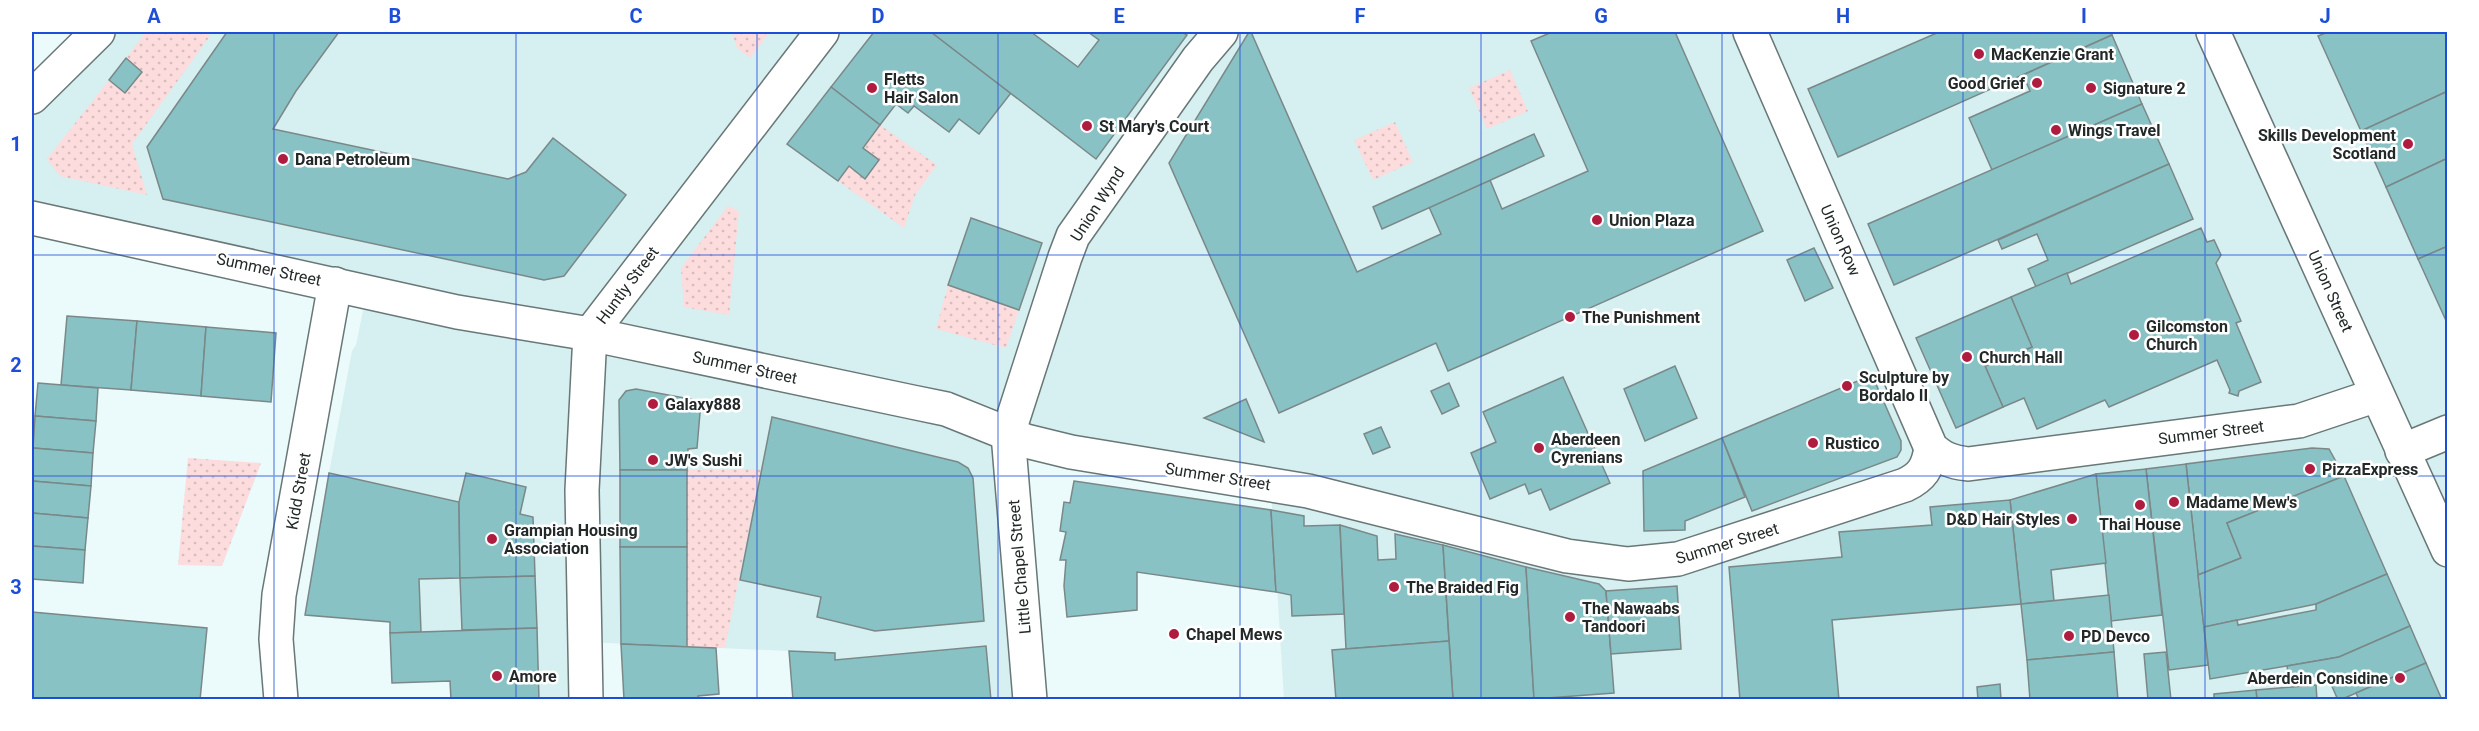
<svg xmlns="http://www.w3.org/2000/svg" width="2479" height="731" font-family="Roboto,sans-serif">
<defs>
<pattern id="grass-dots" width="8" height="8" patternUnits="userSpaceOnUse" patternTransform="scale(1.5)"><rect width="8" height="8" fill="#fcdcdd"/><path d="M2 2h.1M6 6h.1" fill="none" stroke="#d8bdbe" stroke-width="1.8" stroke-linecap="round"/></pattern>
</defs>
<rect width="100%" height="100%" fill="#ebfafb"/>
<path fill="#d6eff0" d="M 98,32 L 2447,32 L 2447,699 L 1284,699 L 1271,489 L 1005,444 L 1028,699 L 793,699 L 789,651 L 586,642 L 588,699 L 451,699 L 450,681 L 392,683 L 390,622 L 305,615 L 329,473 L 352,351 L 356,345 L 366,296 L 32,218 L 32,97 Z"/>
<g fill="url(#grass-dots)">
<path d="M 146,32 L 204,32 L 210,36 L 132,144 L 147,195 L 60,176 L 47,159 L 109,80 L 126,92 L 142,72 L 126,58 Z"/>
<path d="M 732,32 L 770,32 L 750,58 L 737,48 Z"/>
<path d="M 1510,70 L 1528,111 L 1487,129 L 1469,88 Z"/>
<path d="M 1395,122 L 1413,162 L 1373,180 L 1354,140 Z"/>
<path d="M 880,125 L 937,165 L 915,195 L 904,228 L 838,181 L 849,166 L 865,178 L 879,161 L 863,148 Z"/>
<path d="M 728,206 L 739,211 L 729,315 L 684,307 L 681,268 Z"/>
<path d="M 948,285 L 1019,310 L 1006,348 L 936,329 Z"/>
<path d="M 188,458 L 261,463 L 222,566 L 178,565 Z"/>
<path d="M 761,469 L 725,648 L 687,647 L 687,470 Z"/>
</g>
<g fill="#89c2c5" stroke="#7a8888" stroke-width="1.5">
<path d="M 227,32 L 339,32 L 296,91 L 273,129 L 508,179 L 526,172 L 553,138 L 626,195 L 564,276 L 544,280 L 163,199 L 147,147 Z"/>
<path d="M 874,32 L 931,32 L 1011,93 L 979,134 L 959,119 L 949,132 L 914,106 L 908,113 L 896,104 L 880,125 L 831,87 Z"/>
<path d="M 931,32 L 1031,32 L 1078,67 L 1099,40 L 1088,32 L 1182,32 L 1187,35 L 1096,159 Z"/>
<path d="M 1249,32 L 1251,32 L 1357,272 L 1441,234 L 1429,207 L 1490,180 L 1502,209 L 1588,171 L 1531,41 L 1552,32 L 1675,32 L 1763,231 L 1448,371 L 1436,343 L 1279,413 L 1169,163 Z"/>
<path d="M 1939,32 L 2110,32 L 2112,35 L 1838,157 L 1808,89 Z"/>
<path d="M 2328,32 L 2448,32 L 2448,91 L 2361,131 L 2318,36 Z"/>
<path d="M 2112,35 L 2142,104 L 1992,170 L 1969,118 L 2030,91 L 2023,75 Z"/>
<path d="M 126,58 L 142,72 L 125,93 L 109,80 Z"/>
<path d="M 831,87 L 880,125 L 863,148 L 879,160 L 865,179 L 849,166 L 838,181 L 787,144 Z"/>
<path d="M 2448,91 L 2448,158 L 2386,187 L 2361,131 Z"/>
<path d="M 2142,104 L 2169,164 L 1894,285 L 1868,224 Z"/>
<path d="M 1534,134 L 1544,156 L 1382,229 L 1373,207 Z"/>
<path d="M 2448,158 L 2448,246 L 2418,259 L 2386,187 Z"/>
<path d="M 2169,164 L 2193,219 L 2036,287 L 2028,269 L 2048,260 L 2037,234 L 2002,249 L 1998,240 Z"/>
<path d="M 971,218 L 1042,243 L 1019,310 L 948,285 Z"/>
<path d="M 2201,228 L 2207,242 L 2214,240 L 2221,255 L 2216,263 L 2241,321 L 2236,323 L 2261,382 L 2239,391 L 2238,396 L 2229,393 L 2230,390 L 2217,360 L 2109,407 L 2105,400 L 2037,429 L 2024,398 L 2003,407 L 1985,366 L 2032,347 L 2011,297 L 2067,273 L 2071,284 Z"/>
<path d="M 2448,246 L 2448,325 L 2418,259 Z"/>
<path d="M 1814,248 L 1833,288 L 1805,301 L 1787,260 Z"/>
<path d="M 2011,297 L 2032,347 L 1985,366 L 2003,407 L 1956,428 L 1916,338 Z"/>
<path d="M 67,316 L 137,321 L 131,390 L 61,385 Z"/>
<path d="M 137,321 L 206,327 L 201,396 L 131,390 Z"/>
<path d="M 206,327 L 276,333 L 271,402 L 201,396 Z"/>
<path d="M 1675,366 L 1697,418 L 1645,441 L 1624,389 Z"/>
<path d="M 1872,375 L 1901,441 L 1901,450 L 1897,457 L 1752,511 L 1722,438 Z"/>
<path d="M 1563,377 L 1610,483 L 1550,510 L 1541,489 L 1529,494 L 1525,484 L 1490,499 L 1471,453 L 1496,442 L 1483,412 Z"/>
<path d="M 38,383 L 98,388 L 96,421 L 35,416 Z"/>
<path d="M 1449,383 L 1459,406 L 1442,414 L 1431,391 Z"/>
<path d="M 636,389 L 701,401 L 697,448 L 688,449 L 687,470 L 620,470 L 619,400 L 626,391 Z"/>
<path d="M 1246,399 L 1264,442 L 1204,418 Z"/>
<path d="M 35,416 L 96,421 L 93,453 L 33,448 Z"/>
<path d="M 772,417 L 958,462 L 968,468 L 973,478 L 984,621 L 875,631 L 817,617 L 821,597 L 740,580 Z"/>
<path d="M 1381,427 L 1390,447 L 1373,454 L 1364,434 Z"/>
<path d="M 1722,438 L 1745,497 L 1685,521 L 1685,530 L 1644,531 L 1643,471 Z"/>
<path d="M 33,448 L 93,453 L 91,486 L 32,481 Z"/>
<path d="M 2312,448 L 2329,449 L 2344,476 L 2227,523 L 2241,558 L 2198,575 L 2186,464 Z"/>
<path d="M 2186,464 L 2208,665 L 2169,670 L 2146,469 Z"/>
<path d="M 2146,469 L 2162,615 L 2111,621 L 2096,474 Z"/>
<rect x="620" y="470" width="67" height="77"/>
<path d="M 329,473 L 459,502 L 460,578 L 419,579 L 421,632 L 390,633 L 390,622 L 305,615 Z"/>
<path d="M 466,473 L 526,487 L 520,514 L 533,517 L 535,576 L 460,578 L 459,502 Z"/>
<path d="M 2096,474 L 2106,563 L 2051,570 L 2054,601 L 2021,604 L 2010,500 Z"/>
<path d="M 2344,476 L 2387,574 L 2316,604 L 2204,627 L 2198,575 L 2241,558 L 2227,523 Z"/>
<path d="M 32,481 L 91,486 L 88,518 L 32,513 Z"/>
<path d="M 1074,481 L 1271,510 L 1276,592 L 1137,572 L 1137,610 L 1067,617 L 1064,586 L 1066,560 L 1060,560 L 1066,532 L 1060,531 L 1064,502 L 1070,503 Z"/>
<path d="M 2010,500 L 2021,604 L 1832,620 L 1839,700 L 1740,700 L 1729,567 L 1842,557 L 1839,532 L 1932,525 L 1930,507 Z"/>
<path d="M 1271,510 L 1304,516 L 1304,526 L 1340,525 L 1344,614 L 1292,616 L 1291,595 L 1276,592 Z"/>
<path d="M 32,513 L 88,518 L 85,550 L 32,546 Z"/>
<path d="M 1340,525 L 1377,536 L 1378,560 L 1396,559 L 1395,534 L 1443,545 L 1449,641 L 1346,649 Z"/>
<path d="M 1443,545 L 1526,567 L 1534,699 L 1453,700 Z"/>
<path d="M 32,546 L 85,550 L 83,583 L 32,579 Z"/>
<path d="M 620,547 L 687,547 L 687,647 L 621,644 Z"/>
<path d="M 1526,567 L 1599,584 L 1606,591 L 1614,693 L 1534,699 Z"/>
<path d="M 2387,574 L 2410,626 L 2339,657 L 2210,679 L 2204,627 L 2237,620 L 2238,625 L 2316,610 L 2316,604 Z"/>
<path d="M 535,576 L 537,628 L 462,630 L 460,578 Z"/>
<path d="M 1677,586 L 1681,649 L 1611,654 L 1606,591 Z"/>
<path d="M 2109,595 L 2114,652 L 2027,660 L 2021,604 Z"/>
<path d="M 32,612 L 207,628 L 200,700 L 32,700 Z"/>
<path d="M 2410,626 L 2426,663 L 2340,700 L 2338,700 L 2327,675 L 2289,680 L 2287,666 L 2339,657 Z"/>
<path d="M 537,628 L 539,700 L 451,700 L 450,681 L 392,683 L 390,633 Z"/>
<path d="M 1449,641 L 1453,700 L 1336,700 L 1332,650 Z"/>
<path d="M 621,644 L 716,648 L 719,694 L 698,696 L 698,700 L 624,700 Z"/>
<path d="M 986,646 L 991,700 L 793,700 L 789,651 L 835,653 L 835,660 Z"/>
<path d="M 2114,652 L 2118,700 L 2030,700 L 2027,660 Z"/>
<path d="M 2166,652 L 2171,700 L 2148,700 L 2144,654 Z"/>
<path d="M 2426,663 L 2442,700 L 2359,700 L 2356,693 Z"/>
<path d="M 2000,684 L 2001,700 L 1978,700 L 1977,687 Z"/>
<path d="M 2316,685 L 2317,700 L 2257,700 L 2256,690 Z"/>
<path d="M 2256,690 L 2257,700 L 2214,700 L 2214,694 Z"/>
</g>
<g fill="none" stroke-linecap="round" stroke-linejoin="round">
<g stroke="#697777" stroke-width="36">
<g id="street">
<path d="M 1750,32 L 1931,448 C 1943,459 1952,462 1968,464 L 2299,421 L 2377,395"/>
<path d="M 32,97 L 98,32"/>
<path d="M 32,218 L 457,312 L 590,334 L 912,402 L 946,409 L 1026,441 L 1071,452 L 1308,491 L 1567,556 L 1628,564 L 1678,559 L 1905,485 C 1922,477 1928,468 1931,448"/>
<path d="M 2402,451 L 2448,432"/>
<path d="M 281,700 L 276,639 L 279,595 L 335,284"/>
<path d="M 586,700 L 582,490 L 590,334 L 822,32"/>
<path d="M 1030,700 L 1008,434 L 1065,257 L 1073,236 L 1198,59 L 1221,32"/>
</g>
</g>
<g stroke="#697777" stroke-width="36">
<path id="secondary" d="M 2213,32 L 2448,550"/>
</g>
<use href="#street" stroke="#fff" stroke-width="33"/>
<use href="#secondary" stroke="#fff" stroke-width="33"/>
</g>
<path fill="none" stroke="#1d4ed8" stroke-width="1.5" stroke-opacity="0.55" d="M 274,32 L 274,700M 516,32 L 516,700M 757,32 L 757,700M 998,32 L 998,700M 1240,32 L 1240,700M 1481,32 L 1481,700M 1722,32 L 1722,700M 1963,32 L 1963,700M 2205,32 L 2205,700M 32,255 L 2448,255M 32,476 L 2448,476"/>
<g fill="#b01c3f" stroke="#fff" stroke-width="2">
<circle cx="1979" cy="54" r="6"/>
<circle cx="2037" cy="83" r="6"/>
<circle cx="872" cy="88" r="6"/>
<circle cx="2091" cy="88" r="6"/>
<circle cx="1087" cy="126" r="6"/>
<circle cx="2056" cy="130" r="6"/>
<circle cx="2408" cy="144" r="6"/>
<circle cx="283" cy="159" r="6"/>
<circle cx="1597" cy="220" r="6"/>
<circle cx="1570" cy="317" r="6"/>
<circle cx="2134" cy="335" r="6"/>
<circle cx="1967" cy="357" r="6"/>
<circle cx="1847" cy="386" r="6"/>
<circle cx="653" cy="404" r="6"/>
<circle cx="1813" cy="443" r="6"/>
<circle cx="1539" cy="448" r="6"/>
<circle cx="653" cy="460" r="6"/>
<circle cx="2310" cy="469" r="6"/>
<circle cx="2174" cy="502" r="6"/>
<circle cx="2140" cy="505" r="6"/>
<circle cx="2072" cy="519" r="6"/>
<circle cx="492" cy="539" r="6"/>
<circle cx="1394" cy="587" r="6"/>
<circle cx="1570" cy="617" r="6"/>
<circle cx="1174" cy="634" r="6"/>
<circle cx="2069" cy="636" r="6"/>
<circle cx="497" cy="676" r="6"/>
<circle cx="2400" cy="678" r="6"/>
</g>
<g text-anchor="middle" stroke-width="5" stroke-linejoin="round" paint-order="stroke">
<g font-size="16" font-weight="bold" fill="#232929" stroke="#fff" text-anchor="start">
<text x="1991" y="60">MacKenzie Grant</text>
<text x="884" y="85">Fletts<tspan x="884" dy="18">Hair Salon</tspan></text>
<text x="2025" y="89" text-anchor="end">Good Grief</text>
<text x="2103" y="94">Signature 2</text>
<text x="1099" y="132">St Mary's Court</text>
<text x="2068" y="136">Wings Travel</text>
<text x="2396" y="141" text-anchor="end">Skills Development<tspan x="2396" dy="18">Scotland</tspan></text>
<text x="295" y="165">Dana Petroleum</text>
<text x="1609" y="226">Union Plaza</text>
<text x="1582" y="323">The Punishment</text>
<text x="2146" y="332">Gilcomston<tspan x="2146" dy="18">Church</tspan></text>
<text x="1979" y="363">Church Hall</text>
<text x="1859" y="383">Sculpture by<tspan x="1859" dy="18">Bordalo II</tspan></text>
<text x="665" y="410">Galaxy888</text>
<text x="1551" y="445">Aberdeen<tspan x="1551" dy="18">Cyrenians</tspan></text>
<text x="1825" y="449">Rustico</text>
<text x="665" y="466">JW's Sushi</text>
<text x="2322" y="475">PizzaExpress</text>
<text x="2186" y="508">Madame Mew's</text>
<text x="2060" y="525" text-anchor="end">D&amp;D Hair Styles</text>
<text x="2140" y="530" text-anchor="middle">Thai House</text>
<text x="504" y="536">Grampian Housing<tspan x="504" dy="18">Association</tspan></text>
<text x="1406" y="593">The Braided Fig</text>
<text x="1582" y="614">The Nawaabs<tspan x="1582" dy="18">Tandoori</tspan></text>
<text x="1186" y="640">Chapel Mews</text>
<text x="2081" y="642">PD Devco</text>
<text x="509" y="682">Amore</text>
<text x="2388" y="684" text-anchor="end">Aberdein Considine</text>
</g>
<g font-size="16" fill="#232929" stroke="#fff">
<text transform="translate(1097 204) rotate(-57)" y="6">Union Wynd</text>
<text transform="translate(1841 240) rotate(66)" y="6">Union Row</text>
<text transform="translate(269 269) rotate(12)" y="6">Summer Street</text>
<text transform="translate(627 285) rotate(-53)" y="6">Huntly Street</text>
<text transform="translate(2331 291) rotate(66)" y="6">Union Street</text>
<text transform="translate(745 367) rotate(12)" y="6">Summer Street</text>
<text transform="translate(2211 432) rotate(-7)" y="6">Summer Street</text>
<text transform="translate(1218 476) rotate(9)" y="6">Summer Street</text>
<text transform="translate(298 491) rotate(-80)" y="6">Kidd Street</text>
<text transform="translate(1727 543) rotate(-17)" y="6">Summer Street</text>
<text transform="translate(1019 567) rotate(-95)" y="6">Little Chapel Street</text>
</g>
</g>
<rect width="2479" height="731" fill="none" stroke="#ffffff" stroke-width="66"/>
<rect x="33" y="33" width="2413" height="665" fill="none" stroke="#1d4ed8" stroke-width="2"/>
<g font-size="20" text-anchor="middle" font-weight="bold" fill="#1d4ed8">
<text x="154" y="23">A</text>
<text x="395" y="23">B</text>
<text x="636" y="23">C</text>
<text x="878" y="23">D</text>
<text x="1119" y="23">E</text>
<text x="1360" y="23">F</text>
<text x="1601" y="23">G</text>
<text x="1843" y="23">H</text>
<text x="2084" y="23">I</text>
<text x="2325" y="23">J</text>
<text x="16" y="151">1</text>
<text x="16" y="372">2</text>
<text x="16" y="594">3</text>
</g>
</svg>
